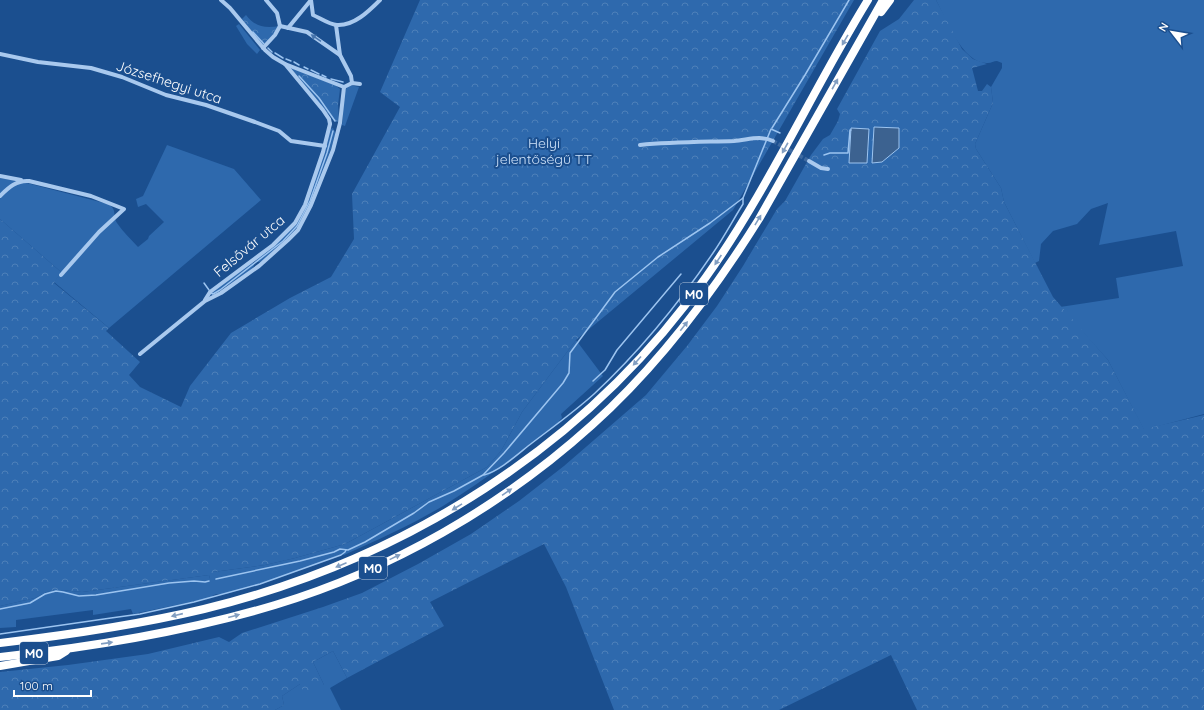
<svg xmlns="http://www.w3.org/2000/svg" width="1204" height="710" font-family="Quicksand,sans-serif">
<defs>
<pattern id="forest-crowns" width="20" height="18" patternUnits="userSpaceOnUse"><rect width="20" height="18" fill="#2e69ad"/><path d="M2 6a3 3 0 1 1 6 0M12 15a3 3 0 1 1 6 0" fill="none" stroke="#4d80b9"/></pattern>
</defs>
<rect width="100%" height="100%" fill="#1b4f8f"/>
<g fill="#2e69ad">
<path d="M 936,0 L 1204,0 L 1204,414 L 1144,430 L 1108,360 L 1060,307 L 1119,298 L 1116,278 L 1183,266 L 1176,231 L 1099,245 L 1108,203 L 1091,209 L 1077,224 L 1053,231 L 1041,244 L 1039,261 L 1035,263 L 1004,202 L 1001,188 L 976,149 L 975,144 L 993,103 L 991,87 L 1002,68 L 1002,63 L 997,61 C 994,61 991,63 988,63 C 963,65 946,19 936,0 Z"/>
<path d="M 239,24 L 260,50 L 257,54 L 247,44 L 236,26 Z"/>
<path d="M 350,85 L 359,87 L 345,126 L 342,125 C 345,114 339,91 350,85 Z"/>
<path d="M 333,128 L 335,132 L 335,135 L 331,149 L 312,200 L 298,227 L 292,234 L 262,261 L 260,262 L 257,262 L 256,260 L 298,220 L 330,129 Z"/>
<path d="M 167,145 L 234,169 L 261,200 L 109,328 L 54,282 L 61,272 L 0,219 L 0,178 L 23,182 L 108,204 C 118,210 112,215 117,223 C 123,232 131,239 138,247 L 148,239 L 149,236 L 164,222 L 146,204 L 138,207 L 136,199 L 143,196 Z"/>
<path d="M 252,263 L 253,263 L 254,266 L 251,270 L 215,294 L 212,295 L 210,294 L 211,293 Z"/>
<path d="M 576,340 L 603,376 L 561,414 L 562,418 L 559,421 L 560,422 C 522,451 484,481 443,506 C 411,525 378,540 344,555 L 342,554 C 309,567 276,579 242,589 C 236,590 229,594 224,594 C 217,594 215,593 210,598 L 133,614 L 131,609 L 93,615 L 93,610 L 16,620 L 16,627 L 0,628 L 0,606 L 35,598 L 49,591 L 61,590 L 82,592 L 209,575 L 210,579 L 213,572 L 265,565 L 295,558 L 345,544 L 487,467 L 501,451 L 522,412 Z"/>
<path d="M 333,651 L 347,678 L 330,688 L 341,710 L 275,710 L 284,705 L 282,696 L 300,684 L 324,685 L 313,662 Z"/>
</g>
<g fill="url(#forest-crowns)">
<path d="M 420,0 L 854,0 L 733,210 L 576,340 L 522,412 L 501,451 L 487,467 L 345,544 L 295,558 L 265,565 L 213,572 L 214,578 L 210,579 L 209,575 L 82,592 L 61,590 L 49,591 L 35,598 L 0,606 L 0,219 L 61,272 L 54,283 L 109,328 L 106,331 L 140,362 L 129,375 L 140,387 L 181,407 L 190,386 L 231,333 L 290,298 L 331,277 L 354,239 L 352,194 L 400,107 L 380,92 Z"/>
<path d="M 914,0 L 936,0 L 962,49 L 973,59 L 987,64 L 972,68 L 978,91 L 982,91 L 987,84 L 991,87 L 993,103 L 975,144 L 976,149 L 1001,188 L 1004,202 L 1053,297 L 1108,360 L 1144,429 L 1204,415 L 1204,710 L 917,710 L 891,655 L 779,710 L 614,710 L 566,587 L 544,544 L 430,602 L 444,626 L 347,678 L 333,651 L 313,662 L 324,685 L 307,699 L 300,684 L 282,696 L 284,705 L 275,710 L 0,710 L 0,672 L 68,665 L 148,654 L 219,637 L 229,642 L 242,633 L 323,607 L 362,593 L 418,564 L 471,534 L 519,501 L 564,466 L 646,395 L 687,346 L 717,306 L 743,266 L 777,209 L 785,201 L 811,155 L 823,139 L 830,135 L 838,121 L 840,114 L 837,109 L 880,31 L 899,19 Z"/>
<path d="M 246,15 C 256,28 266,28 280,26 L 266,43 L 262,44 L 242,19 Z"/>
<path d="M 291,68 L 335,85 L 340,89 L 338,105 L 339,120 L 337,122 L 335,122 Z"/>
</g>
<g fill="#3c6290" stroke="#9cc4f0">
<path d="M 874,127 L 899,128 L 899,148 L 882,162 L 872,163 Z"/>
<path d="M 851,128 L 869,129 L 867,163 L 849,163 Z"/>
</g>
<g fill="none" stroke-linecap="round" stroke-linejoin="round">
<g stroke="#9cc4f0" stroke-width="1.5">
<path d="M 253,32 L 264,44"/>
<path d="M 268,48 L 272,52"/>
<path d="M 275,53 L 283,58"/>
<path d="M 286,59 L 291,61"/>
<path d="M 294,62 L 299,65"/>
<path d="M 304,67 L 308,69"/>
<path d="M 311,70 L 319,74"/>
<path d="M 322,75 L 326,77"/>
<path d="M 299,76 L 319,98 L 335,121"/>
<path d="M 331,79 L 343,82"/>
<path d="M 772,128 L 805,75 L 849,0"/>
<path d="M 824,155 L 830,153 L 848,153 L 850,130 L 851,130"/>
<path d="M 204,283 L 209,290"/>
<path d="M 211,293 L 213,294 L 220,290 L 283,241 L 297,226 L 310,201 L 327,153 L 333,131"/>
<path d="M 593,381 L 605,370 L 617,350 L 681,274"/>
<path d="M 484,475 C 500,471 519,453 532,443 C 553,427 574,412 594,394 C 638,353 679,303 713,253 C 724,237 733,220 743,204 L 743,198 L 771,129 L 780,133"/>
<path d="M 216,579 L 300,561 L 334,552 L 340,549 L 348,550 L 365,542 L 414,513 L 429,502 L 454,491 L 483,475 L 504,453 L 563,383 L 569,373 L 570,353 L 615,292 L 658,257 L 710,223 L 743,198"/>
<path d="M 0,609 L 30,603 L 45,594 L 56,591 L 63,592 L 79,596 L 96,595 L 169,583 L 194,581 L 205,582 L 209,581"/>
<path d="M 0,634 L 111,618 L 140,614 L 194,602 L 260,584 L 341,555 L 345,552 L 346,550"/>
</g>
<path stroke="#3d69a0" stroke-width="4" stroke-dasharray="4 2" stroke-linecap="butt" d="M 773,141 L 809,161"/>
<g stroke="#a9c9ee" stroke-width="4">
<path d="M 221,0 L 230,8 L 265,50 L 273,57 L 285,64 L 344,87"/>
<path d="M 266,0 L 277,13 L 280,26"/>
<path d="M 311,0 L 313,15 C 320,18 330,25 337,25 C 354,26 369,11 380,0"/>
<path d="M 336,25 L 340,55 L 351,76 L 352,83"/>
<path d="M 280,26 L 307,32 L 340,55"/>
<path d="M 288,28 L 311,0"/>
<path d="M 263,48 L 275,35 L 280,26"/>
<path d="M 0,54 L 38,62 L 91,68 L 122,77 L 166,95 L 206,105 L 255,122 L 279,131 L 291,141 L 325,146"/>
<path d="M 285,64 L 323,110 L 329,119 L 330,124"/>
<path d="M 344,87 L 352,83 L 360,84"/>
<path d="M 640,145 C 671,142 702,142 734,141 C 748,140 760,135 773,141"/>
<path d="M 809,161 L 821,168 L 828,169"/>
<path d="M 0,176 L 21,180"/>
<path d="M 0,196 C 9,187 17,180 29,181 L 91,196 L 124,209 L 99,232 L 61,275"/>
<path d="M 205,300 L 210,292 L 273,245 L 295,223 L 305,205 L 323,152 L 330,124"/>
<path d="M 140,354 L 205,301 L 221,293 L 259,266 L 288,240 L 298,230 L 311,205 L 333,150 L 340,123 L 344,87"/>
</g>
<g stroke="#fff" stroke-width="8">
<path d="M 881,12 L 890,0"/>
<path d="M 0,643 C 68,635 137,625 204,609 C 404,560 586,447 706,277 C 768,190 812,91 868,0"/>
<path d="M 0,657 C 93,647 185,632 275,605 C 391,570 501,507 592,425 C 658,366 712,294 759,219 L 883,0"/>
<path d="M 0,666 L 58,656 L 66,651"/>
</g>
</g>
<defs><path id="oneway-solid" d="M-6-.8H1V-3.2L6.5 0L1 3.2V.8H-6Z"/></defs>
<use fill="#4674ac" href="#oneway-solid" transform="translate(316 38) rotate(-146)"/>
<g fill="#829ec1">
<use href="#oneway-solid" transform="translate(845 40) rotate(120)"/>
<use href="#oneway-solid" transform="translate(835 84) rotate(-61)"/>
<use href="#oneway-solid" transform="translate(785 148) rotate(119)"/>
<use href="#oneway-solid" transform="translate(758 220) rotate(-59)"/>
<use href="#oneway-solid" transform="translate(718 260) rotate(124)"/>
<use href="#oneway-solid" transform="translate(684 326) rotate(-52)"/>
<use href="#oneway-solid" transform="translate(637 361) rotate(132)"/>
<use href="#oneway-solid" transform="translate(507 492) rotate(-34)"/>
<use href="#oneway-solid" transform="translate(457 507) rotate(148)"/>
<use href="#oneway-solid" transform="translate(395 557) rotate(-26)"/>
<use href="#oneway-solid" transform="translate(341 565) rotate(157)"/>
<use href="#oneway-solid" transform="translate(177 615) rotate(167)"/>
<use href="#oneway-solid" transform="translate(234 616) rotate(-15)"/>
<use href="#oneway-solid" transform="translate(107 643) rotate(-8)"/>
</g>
<g text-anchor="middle" stroke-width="4" stroke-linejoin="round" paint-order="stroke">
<g fill="#1b4f8f" stroke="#bbcadd" stroke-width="1">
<rect x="680" y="283" width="28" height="22" rx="3"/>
<rect x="359" y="557" width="28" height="22" rx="3"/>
<rect x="20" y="642" width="28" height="22" rx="3"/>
</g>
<g font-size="13" font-weight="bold" fill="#fff">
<text x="694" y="299">M0</text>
<text x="373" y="573">M0</text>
<text x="34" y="658">M0</text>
</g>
<g font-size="14" fill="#fff" stroke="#1b4f8f">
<text transform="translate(169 82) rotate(18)" y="5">Józsefhegyi utca</text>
<text transform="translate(249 246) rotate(-40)" y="5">Felsővár utca</text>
</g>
<g font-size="14" fill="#cfe3fa" stroke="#1b4f8f">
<text x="544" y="148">Helyi<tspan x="544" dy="16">jelentőségű TT</tspan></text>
</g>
</g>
<g transform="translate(1172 32) rotate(301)" stroke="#1b4f8f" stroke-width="3" paint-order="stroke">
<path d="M0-3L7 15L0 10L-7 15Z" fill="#ffffff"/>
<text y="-6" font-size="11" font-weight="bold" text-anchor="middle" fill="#ffffff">N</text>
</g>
<path d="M14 690v6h77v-6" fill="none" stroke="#ffffff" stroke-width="2"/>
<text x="20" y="690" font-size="12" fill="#ffffff" stroke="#1b4f8f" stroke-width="3" paint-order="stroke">100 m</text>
</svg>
